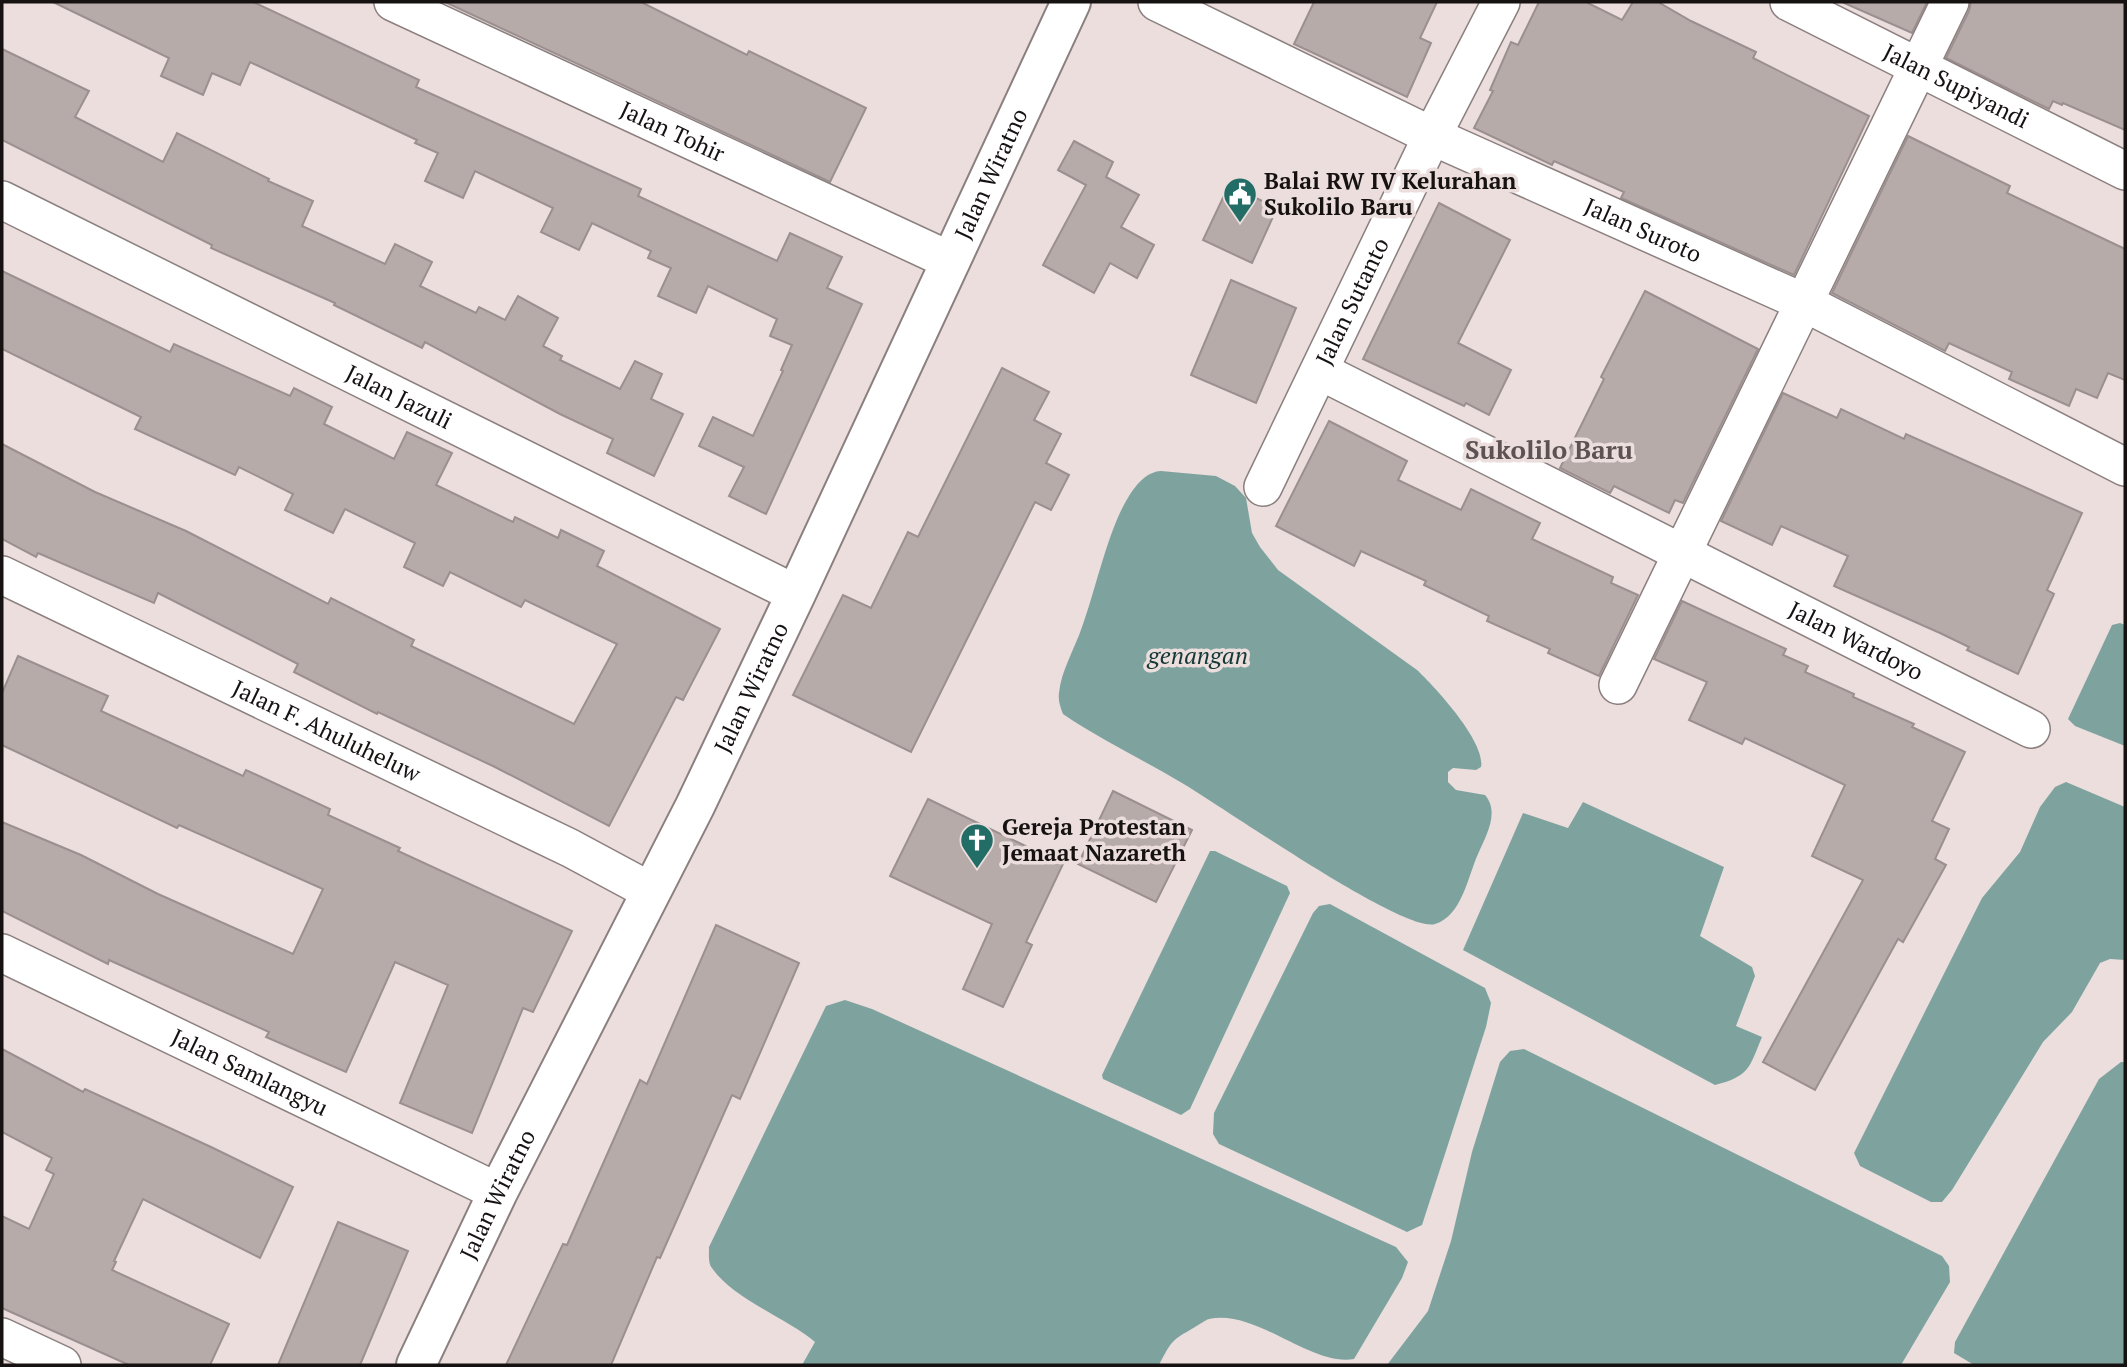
<svg xmlns="http://www.w3.org/2000/svg" width="2127" height="1367" font-family="'PT Serif',serif">
<rect width="100%" height="100%" fill="#ebdedd"/>
<g fill="#7ea39f">
<path d="M 1161,471 L 1216,476 L 1235,486 L 1246,498 L 1252,533 L 1260,547 L 1278,570 L 1417,670 C 1435,687 1486,742 1481,767 L 1476,770 L 1453,768 L 1448,772 L 1448,782 L 1456,790 L 1485,795 C 1500,812 1486,836 1478,854 C 1468,876 1462,916 1435,924 C 1404,934 1220,805 1182,783 C 1142,759 1101,740 1063,714 C 1060,706 1058,700 1059,693 C 1061,671 1075,648 1082,627 C 1096,589 1108,529 1129,496 C 1137,484 1146,472 1161,471 Z"/>
<path d="M 2120,623 L 2125,625 L 2125,746 L 2075,726 L 2068,719 L 2112,625 Z"/>
<path d="M 2066,782 L 2125,807 L 2125,960 L 2110,959 L 2100,963 L 2072,1012 L 2043,1042 L 1952,1190 L 1942,1202 L 1931,1202 L 1860,1166 L 1854,1153 L 1982,898 L 2020,852 L 2040,807 L 2055,787 Z"/>
<path d="M 1583,802 L 1724,867 L 1700,936 L 1752,967 L 1755,976 L 1736,1026 L 1762,1037 C 1749,1068 1750,1076 1715,1085 L 1463,950 L 1523,813 L 1568,828 Z"/>
<path d="M 1210,851 L 1215,851 L 1287,886 L 1290,893 L 1190,1109 L 1181,1115 L 1103,1079 L 1102,1075 Z"/>
<path d="M 1330,904 L 1485,988 L 1491,1003 L 1486,1027 L 1422,1225 L 1407,1232 L 1219,1144 L 1213,1134 L 1214,1113 L 1313,913 L 1319,906 Z"/>
<path d="M 845,1000 L 872,1009 L 1396,1247 L 1408,1262 L 1402,1278 L 1354,1359 C 1311,1367 1255,1308 1209,1319 C 1205,1320 1199,1325 1195,1327 C 1171,1341 1172,1340 1159,1365 L 802,1365 L 815,1342 C 786,1318 732,1298 712,1268 C 708,1263 709,1254 709,1247 L 826,1006 Z"/>
<path d="M 1524,1049 L 1942,1256 L 1949,1266 L 1950,1282 L 1901,1365 L 1387,1365 L 1428,1311 L 1451,1241 L 1472,1152 L 1500,1062 L 1510,1051 Z"/>
<path d="M 2121,1062 L 2125,1062 L 2125,1365 L 1974,1365 L 1954,1353 L 1955,1342 L 2099,1079 Z"/>
</g>
<g fill="#b7abaa" stroke="#9b8f8f" stroke-width="2">
<path d="M 53,2 L 253,2 L 419,80 L 416,87 L 641,189 L 638,196 L 777,261 L 790,233 L 842,257 L 827,288 L 862,304 L 766,514 L 729,496 L 744,467 L 699,446 L 713,417 L 753,436 L 783,371 L 781,370 L 792,345 L 770,336 L 777,319 L 708,286 L 696,313 L 658,296 L 671,268 L 648,258 L 651,251 L 592,223 L 579,250 L 541,232 L 553,208 L 475,171 L 463,198 L 425,181 L 438,153 L 415,143 L 417,140 L 250,62 L 240,85 L 212,73 L 203,95 L 161,76 L 169,58 Z"/>
<path d="M 445,2 L 641,2 L 747,55 L 749,51 L 866,108 L 830,182 Z"/>
<path d="M 1314,2 L 1437,2 L 1420,38 L 1431,43 L 1407,97 L 1294,44 Z"/>
<path d="M 1539,2 L 1586,2 L 1622,20 L 1633,2 L 1658,2 L 1691,21 L 1756,52 L 1753,58 L 1869,116 L 1794,275 L 1621,198 L 1624,192 L 1554,161 L 1552,165 L 1474,128 L 1493,91 L 1490,90 L 1511,42 L 1518,45 Z"/>
<path d="M 1842,2 L 1927,2 L 1912,33 Z"/>
<path d="M 1971,2 L 2125,2 L 2125,130 L 2063,103 L 2062,105 L 2053,101 L 2049,109 L 1946,58 L 1969,11 Z"/>
<path d="M 2,49 L 89,91 L 75,117 L 163,162 L 177,133 L 269,179 L 268,181 L 313,201 L 302,226 L 385,264 L 395,244 L 432,262 L 420,286 L 476,313 L 479,307 L 505,320 L 518,296 L 558,318 L 543,346 L 562,356 L 560,360 L 620,389 L 635,361 L 662,374 L 651,399 L 683,414 L 654,476 L 607,453 L 613,439 L 560,414 L 425,342 L 422,348 L 334,305 L 335,303 L 211,248 L 212,245 L 2,140 Z"/>
<path d="M 1908,136 L 2010,186 L 2007,193 L 2125,249 L 2125,380 L 2108,373 L 2097,398 L 2076,389 L 2069,406 L 2009,379 L 2012,372 L 1949,343 L 1945,351 L 1832,293 Z"/>
<path d="M 1074,141 L 1113,162 L 1106,177 L 1139,195 L 1121,227 L 1154,245 L 1137,278 L 1110,263 L 1094,293 L 1043,265 L 1086,185 L 1058,170 Z"/>
<path d="M 1229,185 L 1277,208 L 1252,263 L 1203,240 Z"/>
<path d="M 1439,203 L 1510,240 L 1458,343 L 1511,370 L 1489,415 L 1466,403 L 1464,406 L 1363,359 Z"/>
<path d="M 2,271 L 170,352 L 174,344 L 290,396 L 294,388 L 332,407 L 324,424 L 394,459 L 407,432 L 452,453 L 436,485 L 513,522 L 515,517 L 558,538 L 561,530 L 604,551 L 597,566 L 720,629 L 683,700 L 676,697 L 609,826 L 495,767 L 378,712 L 377,714 L 294,672 L 298,664 L 158,593 L 154,603 L 38,553 L 36,557 L 2,539 L 2,444 L 95,492 L 186,531 L 328,604 L 331,598 L 414,640 L 411,646 L 574,724 L 617,644 L 525,600 L 521,607 L 450,572 L 443,586 L 404,567 L 415,543 L 345,509 L 333,533 L 285,510 L 293,494 L 239,467 L 235,475 L 135,429 L 141,417 L 2,349 Z"/>
<path d="M 1231,280 L 1296,308 L 1256,403 L 1191,375 Z"/>
<path d="M 1645,291 L 1758,349 L 1683,503 L 1675,500 L 1669,513 L 1614,486 L 1610,493 L 1560,468 L 1604,379 L 1601,377 Z"/>
<path d="M 1002,368 L 1049,392 L 1034,420 L 1061,434 L 1046,463 L 1069,475 L 1051,510 L 1035,502 L 911,752 L 793,695 L 843,595 L 871,608 L 908,532 L 918,537 Z"/>
<path d="M 1783,393 L 1837,418 L 1841,409 L 1904,439 L 1906,434 L 2082,513 L 2047,590 L 2054,594 L 2018,674 L 1967,650 L 1969,647 L 1940,633 L 1834,586 L 1848,556 L 1781,526 L 1772,545 L 1721,521 Z"/>
<path d="M 1329,421 L 1407,461 L 1398,480 L 1461,510 L 1471,489 L 1540,523 L 1532,539 L 1613,577 L 1611,583 L 1638,595 L 1599,676 L 1548,653 L 1550,649 L 1487,621 L 1489,616 L 1424,585 L 1426,581 L 1361,551 L 1354,566 L 1276,526 Z"/>
<path d="M 1682,601 L 1786,649 L 1783,655 L 1808,666 L 1805,672 L 1854,694 L 1853,697 L 1914,724 L 1912,727 L 1965,752 L 1932,821 L 1949,829 L 1935,859 L 1946,865 L 1903,942 L 1898,939 L 1815,1090 L 1763,1062 L 1863,880 L 1812,856 L 1845,785 L 1745,738 L 1742,744 L 1689,720 L 1707,682 L 1654,659 Z"/>
<path d="M 18,656 L 108,696 L 101,711 L 243,776 L 246,770 L 330,809 L 328,815 L 400,848 L 398,851 L 572,931 L 533,1012 L 523,1008 L 472,1133 L 400,1103 L 448,985 L 395,962 L 346,1072 L 266,1037 L 269,1032 L 109,960 L 108,964 L 2,911 L 2,822 L 81,855 L 158,894 L 293,954 L 323,889 L 179,825 L 177,828 L 2,745 L 2,693 Z"/>
<path d="M 1113,791 L 1192,830 L 1156,902 L 1078,864 Z"/>
<path d="M 928,799 L 1063,864 L 1026,942 L 1032,945 L 1003,1007 L 963,989 L 992,924 L 890,876 Z"/>
<path d="M 716,925 L 799,963 L 740,1099 L 732,1095 L 660,1258 L 657,1257 L 611,1365 L 506,1365 L 563,1244 L 567,1245 L 640,1080 L 647,1084 Z"/>
<path d="M 2,1049 L 83,1092 L 85,1089 L 211,1147 L 293,1187 L 260,1258 L 143,1199 L 114,1261 L 116,1262 L 112,1270 L 229,1324 L 210,1365 L 129,1365 L 2,1308 L 2,1216 L 29,1229 L 54,1174 L 46,1170 L 52,1158 L 2,1132 Z"/>
<path d="M 338,1222 L 408,1251 L 360,1365 L 278,1365 Z"/>
</g>
<g fill="none" stroke-linecap="round" stroke-linejoin="round">
<g stroke="#8b7f7f" stroke-width="40">
<g id="street">
<path id="s1" d="M 393,2 L 951,261"/>
<path id="s2" d="M 1157,2 L 1432,136 L 1803,302 L 2125,467"/>
<path id="s3" d="M 1789,2 L 2125,171"/>
<path id="s4" d="M 2,200 L 796,594"/>
<path id="s5" d="M 1320,371 L 2031,729"/>
<path id="s6" d="M 1263,487 L 1432,136 L 1501,2"/>
<path id="s7" d="M 2,575 L 570,848 L 650,891"/>
<path d="M 1618,685 L 1950,2"/>
<path id="s8" d="M 2,953 L 498,1192"/>
<path d="M 2,1337 L 62,1365"/>
</g>
</g>
<g stroke="#8b7f7f" stroke-width="42">
<g id="secondary">
<path id="s9" d="M 416,1365 L 498,1192 L 695,806 L 796,594 L 1071,2"/>
</g>
</g>
<use href="#street" stroke="#fff" stroke-width="37"/>
<use href="#secondary" stroke="#fff" stroke-width="38"/>
</g>
<defs>
<g id="civic-pin" transform="scale(1.75)"><path d="M0 17L-7.5 6A9.5 9.5 0 1 1 7.5 6Z" fill="#236d67" stroke="#ebdedd"/><path d="M-.6-6.5H3V-4.5H.6V-3L4-1V1h2V6H-6V1h2V-1L-.6-3ZM-1.2 2.5V6h2.4V2.5Z" fill="#fff"/></g>
<g id="church-pin" transform="scale(1.75)"><path d="M0 17L-7.5 6A9.5 9.5 0 1 1 7.5 6Z" fill="#236d67" stroke="#ebdedd"/><path d="M-1.2-6h2.4v3.5h3.3v2.4h-3.3V6h-2.4V-.1h-3.3v-2.4h3.3Z" fill="#fff"/></g>
</defs>
<g fill-rule="evenodd">
<use href="#civic-pin" x="1240" y="194"/>
<use href="#church-pin" x="977" y="840"/>
</g>
<g text-anchor="middle" stroke-width="7" stroke-linejoin="round" paint-order="stroke">
<g font-size="23" fill="#161212" stroke="#ebdedd">
<text dy="8" stroke="none"><textPath href="#s3" startOffset="187">Jalan Supiyandi</textPath></text>
<text dy="8" stroke="none"><textPath href="#s1" startOffset="308">Jalan Tohir</textPath></text>
<text dy="8" stroke="none"><textPath href="#s9" startOffset="1323">Jalan Wiratno</textPath></text>
<text dy="8" stroke="none"><textPath href="#s2" startOffset="537">Jalan Suroto</textPath></text>
<text dy="8" stroke="none"><textPath href="#s6" startOffset="206">Jalan Sutanto</textPath></text>
<text dy="8" stroke="none"><textPath href="#s4" startOffset="443">Jalan Jazuli</textPath></text>
<text dy="8" stroke="none"><textPath href="#s5" startOffset="600">Jalan Wardoyo</textPath></text>
<text dy="8" stroke="none"><textPath href="#s9" startOffset="756">Jalan Wiratno</textPath></text>
<text dy="8" stroke="none"><textPath href="#s7" startOffset="360">Jalan F. Ahuluheluw</textPath></text>
<text dy="8" stroke="none"><textPath href="#s8" startOffset="275">Jalan Samlangyu</textPath></text>
<text dy="8" stroke="none"><textPath href="#s9" startOffset="189">Jalan Wiratno</textPath></text>
</g>
<g font-size="23" font-weight="bold" fill="#161212" stroke="#ebdedd" text-anchor="start">
<text x="1264" y="189">Balai RW IV Kelurahan<tspan x="1264" dy="26">Sukolilo Baru</tspan></text>
<text x="1002" y="835">Gereja Protestan<tspan x="1002" dy="26">Jemaat Nazareth</tspan></text>
</g>
<g font-size="24" font-style="italic" fill="#133835" stroke="#ebdedd">
<text x="1198" y="664">genangan</text>
</g>
<g font-size="26" font-weight="bold" fill="#5e5353" stroke="#ebdedd">
<text x="1549" y="459">Sukolilo Baru</text>
</g>
</g>
<rect width="2127" height="1367" fill="none" stroke="#161212" stroke-width="7"/>
</svg>
